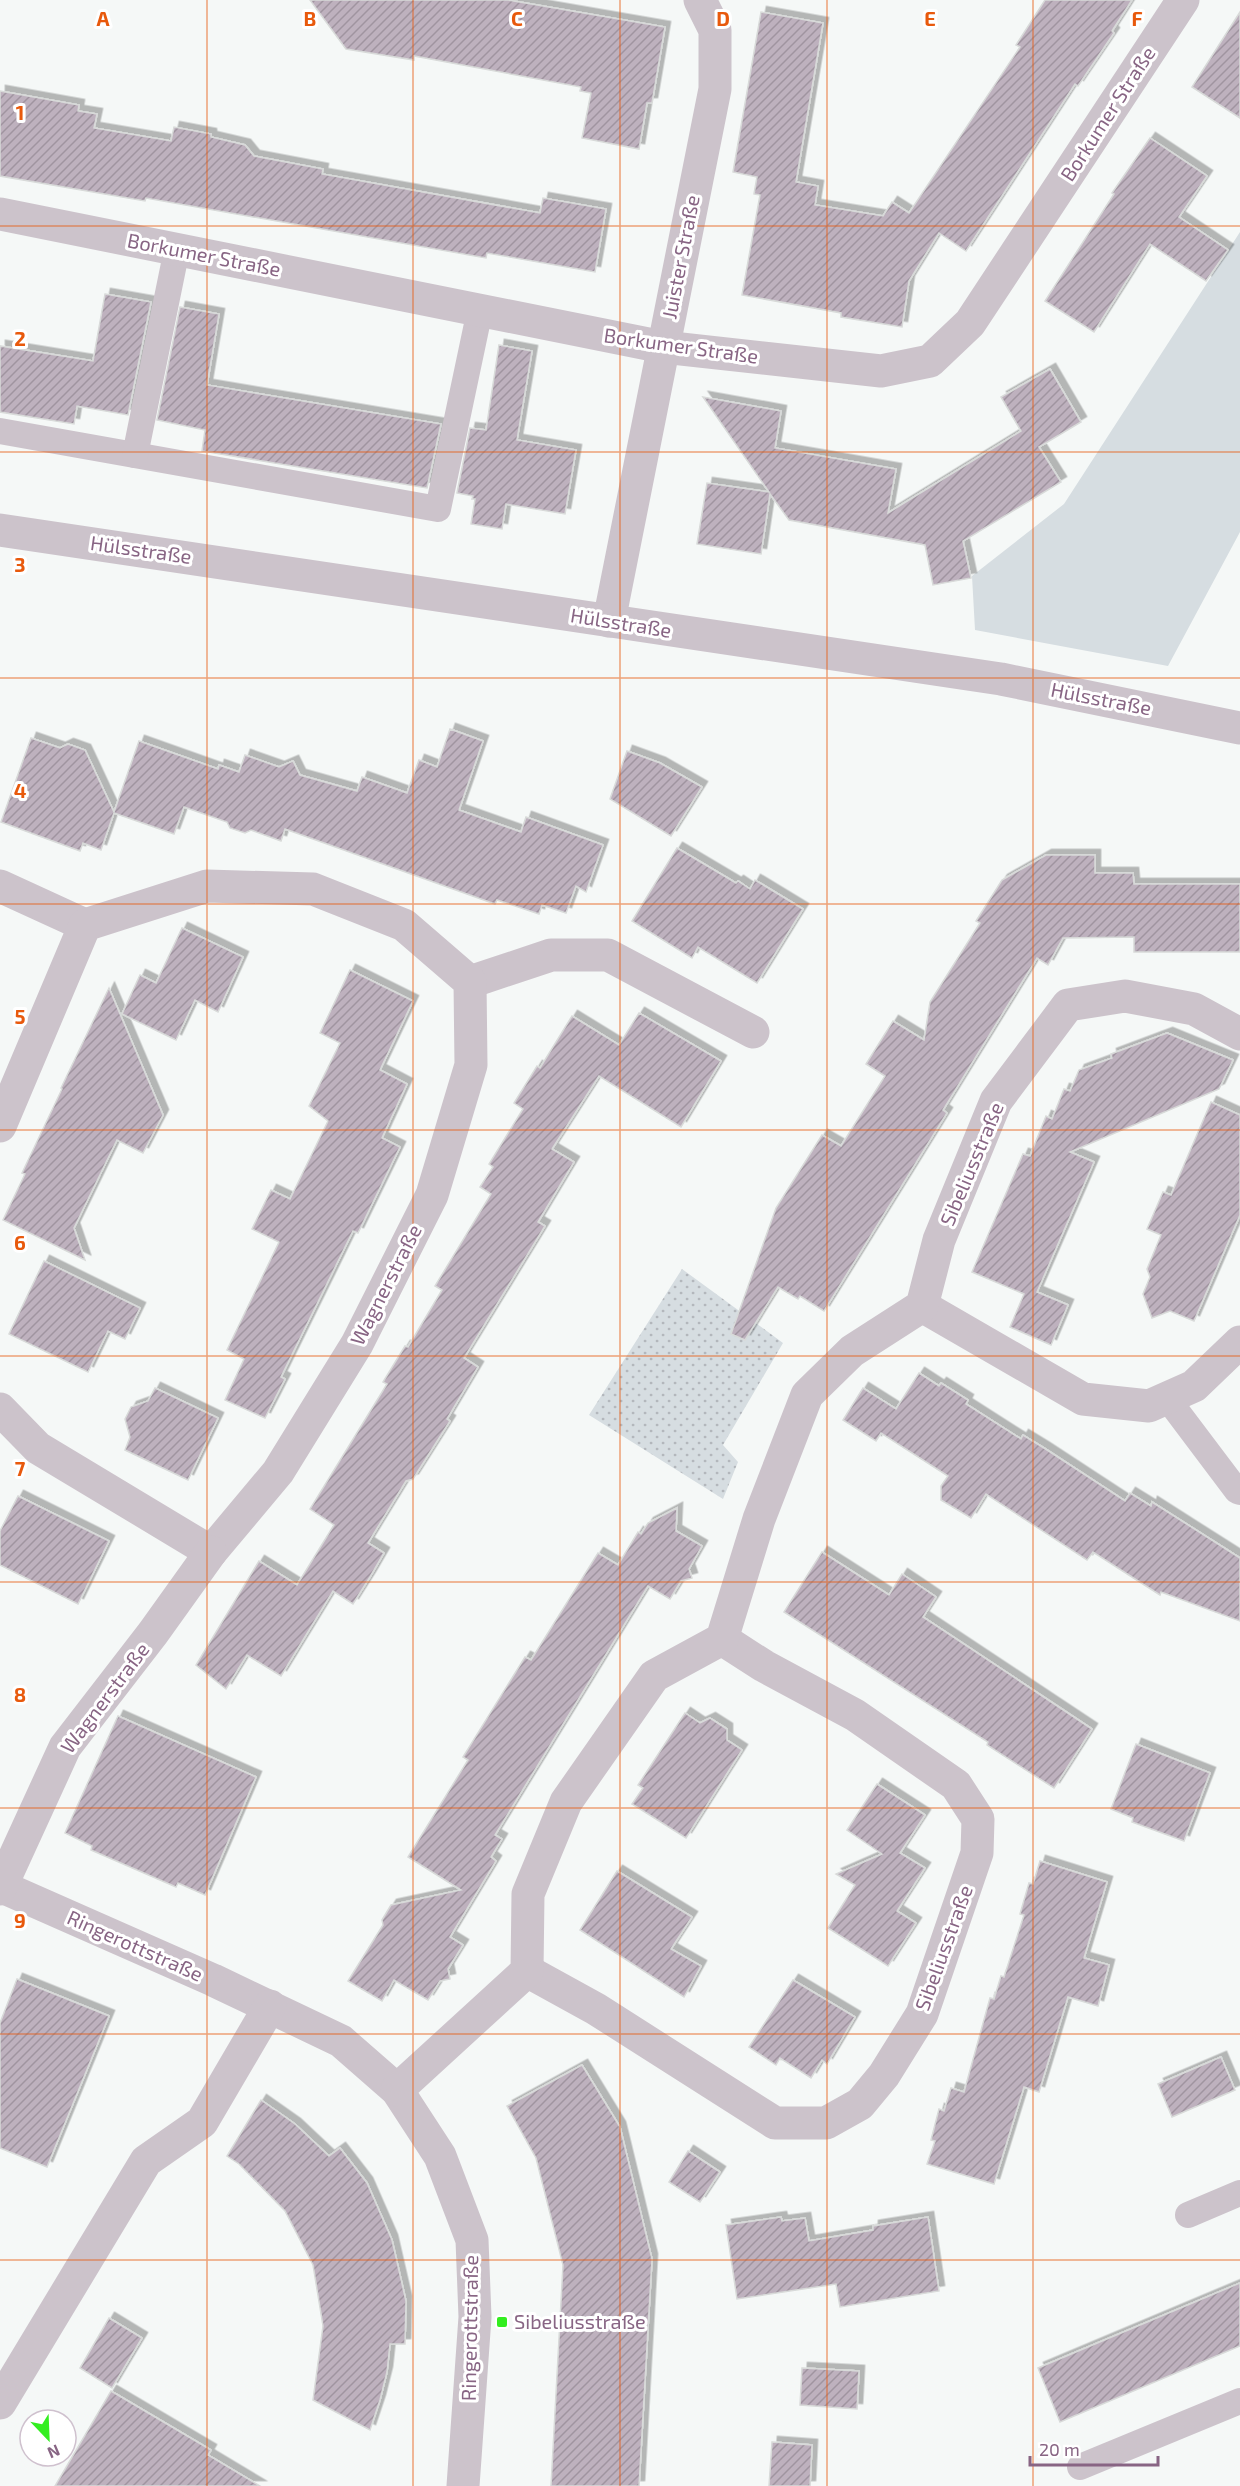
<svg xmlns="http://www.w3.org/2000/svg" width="1240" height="2486" font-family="'Exo 2',sans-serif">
<defs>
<pattern id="park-dots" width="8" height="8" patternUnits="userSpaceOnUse" patternTransform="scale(1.5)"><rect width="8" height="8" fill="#d6dde1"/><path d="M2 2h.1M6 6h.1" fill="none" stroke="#b3b7bc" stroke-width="1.8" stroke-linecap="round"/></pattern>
<pattern id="building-hatch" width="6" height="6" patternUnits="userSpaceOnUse" patternTransform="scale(1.5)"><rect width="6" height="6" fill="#beb1be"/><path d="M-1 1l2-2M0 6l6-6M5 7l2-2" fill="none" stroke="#a094a0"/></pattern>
<filter id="shadow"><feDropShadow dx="5.5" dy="-5.5" stdDeviation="0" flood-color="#0004"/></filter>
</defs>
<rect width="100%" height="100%" fill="#f5f8f7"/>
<path fill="#d6dde1" d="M 1240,232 L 1240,532 L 1168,666 L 975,630 L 972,576 L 1064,504 Z"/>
<path fill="url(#park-dots)" d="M 682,1269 L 783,1343 L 723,1445 L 738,1462 L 723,1499 L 589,1415 Z"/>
<g fill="url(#building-hatch)" stroke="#d8dad9" stroke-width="1.5" filter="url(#shadow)">
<path d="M 310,0 L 508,0 L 665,27 L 652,103 L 647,103 L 639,149 L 582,138 L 591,93 L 580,91 L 581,87 L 414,56 L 414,60 L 346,49 Z"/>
<path d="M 1045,0 L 1132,0 L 1112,31 L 1114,33 L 1078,86 L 1075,84 L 966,251 L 939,233 L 909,281 L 902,327 L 841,317 L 841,313 L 742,295 L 760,195 L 754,194 L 757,177 L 733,172 L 761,12 L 823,23 L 796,182 L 818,186 L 815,205 L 883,216 L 892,202 L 909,213 L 1020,47 L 1016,45 Z"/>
<path d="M 1240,12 L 1240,118 L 1192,87 Z"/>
<path d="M 0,91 L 79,105 L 78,111 L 97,114 L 94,128 L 171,141 L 174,127 L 211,134 L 211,137 L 245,145 L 254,156 L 323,169 L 322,174 L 540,213 L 543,198 L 606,209 L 595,272 L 487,253 L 486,258 L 146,198 L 145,201 L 0,176 Z"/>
<path d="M 1150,138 L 1207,176 L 1179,217 L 1228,250 L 1206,281 L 1150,244 L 1094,332 L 1045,301 L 1114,194 L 1112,193 Z"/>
<path d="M 105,294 L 151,302 L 128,415 L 77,406 L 74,424 L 0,412 L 0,346 L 93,361 Z"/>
<path d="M 180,307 L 219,314 L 207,385 L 441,424 L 427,488 L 202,451 L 205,430 L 157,420 Z"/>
<path d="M 499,345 L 532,351 L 517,440 L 576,450 L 565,514 L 506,504 L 502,529 L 471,524 L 475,499 L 472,499 L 473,496 L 457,493 L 470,428 L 486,430 Z"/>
<path d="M 1050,369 L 1081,422 L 1039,447 L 1061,482 L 963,541 L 971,578 L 933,585 L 925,545 L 789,520 L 770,494 L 761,554 L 697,544 L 707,483 L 769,492 L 703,397 L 781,411 L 775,448 L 896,469 L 888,513 L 1021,431 L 1001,397 Z"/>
<path d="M 450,729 L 483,741 L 459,810 L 521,832 L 526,817 L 603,845 L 586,892 L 576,886 L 566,913 L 542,905 L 539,914 L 497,900 L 495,904 L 285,829 L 281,841 L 251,830 L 245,833 L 230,828 L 227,822 L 184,807 L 174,834 L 114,813 L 101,850 L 83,843 L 80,851 L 1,822 L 31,738 L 60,748 L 68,744 L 85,750 L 114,812 L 139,741 L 218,769 L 219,765 L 239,772 L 245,755 L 279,767 L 293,761 L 300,775 L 357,791 L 362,777 L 407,793 L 419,760 L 437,767 Z"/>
<path d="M 627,751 L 660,763 L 702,787 L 671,836 L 610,799 Z"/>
<path d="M 677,848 L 736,883 L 738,881 L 750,889 L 755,880 L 803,909 L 757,983 L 698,947 L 692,958 L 632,921 Z"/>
<path d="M 1046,855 L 1095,855 L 1095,873 L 1133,873 L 1134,884 L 1240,884 L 1240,952 L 1134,952 L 1134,937 L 1063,938 L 1048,965 L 1037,958 L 943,1110 L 947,1113 L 824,1311 L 800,1296 L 798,1299 L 778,1287 L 745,1340 L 731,1334 L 776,1208 L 822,1135 L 841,1146 L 885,1076 L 866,1064 L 893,1021 L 924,1040 L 930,1002 L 980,923 L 976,921 L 1002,880 Z"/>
<path d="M 182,928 L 243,957 L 218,1012 L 195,1000 L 176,1040 L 122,1014 L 140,975 L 156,983 Z"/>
<path d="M 350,970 L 413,1001 L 380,1070 L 407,1084 L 382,1138 L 400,1147 L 358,1233 L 353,1231 L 281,1377 L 285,1379 L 265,1418 L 225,1400 L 244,1359 L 227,1350 L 279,1242 L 252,1229 L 271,1190 L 290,1199 L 328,1121 L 309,1106 L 340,1043 L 320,1033 Z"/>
<path d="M 109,988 L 163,1115 L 143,1153 L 117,1140 L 74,1228 L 85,1260 L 3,1220 L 25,1174 L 22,1173 L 62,1089 L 61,1088 Z"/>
<path d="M 639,1013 L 721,1061 L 681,1127 L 599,1076 L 552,1149 L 574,1162 L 538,1222 L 545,1226 L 464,1358 L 478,1367 L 447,1419 L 450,1421 L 413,1479 L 406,1481 L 368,1543 L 384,1553 L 370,1577 L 353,1604 L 333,1591 L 281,1676 L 247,1655 L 226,1689 L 196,1665 L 259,1561 L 297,1585 L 334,1525 L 310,1509 L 387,1384 L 383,1382 L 405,1346 L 408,1347 L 442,1290 L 435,1286 L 491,1194 L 480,1187 L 493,1167 L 489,1164 L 523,1109 L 514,1103 L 537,1066 L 540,1068 L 572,1016 L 619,1045 Z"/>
<path d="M 1167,1033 L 1233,1060 L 1219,1089 L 1070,1152 L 1094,1162 L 1037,1292 L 1068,1305 L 1051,1345 L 1010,1327 L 1024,1294 L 972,1272 L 1023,1154 L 1030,1156 L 1046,1116 L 1052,1119 L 1064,1089 L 1070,1091 L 1079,1070 L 1112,1058 L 1111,1054 Z"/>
<path d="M 1211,1102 L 1240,1115 L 1240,1215 L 1194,1321 L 1170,1311 L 1152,1318 L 1143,1294 L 1150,1277 L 1147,1269 L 1161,1235 L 1147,1229 L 1163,1192 L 1171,1195 Z"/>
<path d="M 44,1261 L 140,1308 L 125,1339 L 108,1331 L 88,1372 L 9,1334 Z"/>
<path d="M 919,1373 L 939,1386 L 941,1383 L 968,1400 L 966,1404 L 1021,1439 L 1023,1435 L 1044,1448 L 1125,1501 L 1130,1493 L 1151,1506 L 1152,1502 L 1240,1558 L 1240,1621 L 1161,1592 L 1160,1595 L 1093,1552 L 1087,1560 L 986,1494 L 971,1518 L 941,1500 L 941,1486 L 948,1476 L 881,1433 L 876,1441 L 843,1420 L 863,1388 L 896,1409 Z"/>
<path d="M 155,1388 L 218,1418 L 188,1480 L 125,1450 L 130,1437 L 125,1419 L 131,1407 L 148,1401 Z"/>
<path d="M 18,1496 L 109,1541 L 78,1604 L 0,1565 L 0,1531 Z"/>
<path d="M 677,1508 L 676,1531 L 702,1546 L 689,1569 L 692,1578 L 681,1581 L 670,1599 L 648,1586 L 495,1835 L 502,1839 L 491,1857 L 496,1861 L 450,1937 L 463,1945 L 448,1969 L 450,1979 L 440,1981 L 428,2000 L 394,1980 L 382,2001 L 348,1981 L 383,1925 L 382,1920 L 391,1905 L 461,1890 L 408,1857 L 468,1760 L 463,1757 L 525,1657 L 531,1660 L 598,1553 L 618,1565 L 638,1532 L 641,1534 L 648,1523 Z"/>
<path d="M 822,1552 L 889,1595 L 902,1574 L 936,1597 L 923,1617 L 1092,1729 L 1054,1788 L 987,1745 L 988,1742 L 784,1612 Z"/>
<path d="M 685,1713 L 700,1723 L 710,1718 L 727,1729 L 727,1740 L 742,1750 L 686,1838 L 632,1804 L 643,1788 L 638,1785 Z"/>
<path d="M 118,1716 L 256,1777 L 205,1895 L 178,1883 L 176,1887 L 91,1850 L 92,1846 L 65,1833 Z"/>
<path d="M 1136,1744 L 1210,1773 L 1184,1841 L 1132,1822 L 1133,1818 L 1111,1809 Z"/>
<path d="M 877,1784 L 925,1815 L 900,1853 L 925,1868 L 897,1911 L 916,1923 L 888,1966 L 828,1928 L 855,1885 L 836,1874 L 882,1854 L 847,1830 Z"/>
<path d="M 1040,1861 L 1107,1882 L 1084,1958 L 1109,1965 L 1098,2006 L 1068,1997 L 1039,2092 L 1024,2087 L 994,2184 L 927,2164 L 935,2141 L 931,2140 L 939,2109 L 944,2111 L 951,2088 L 964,2092 L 990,1998 L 994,1999 L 1001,1976 L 1004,1977 L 1024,1915 L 1020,1914 L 1029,1883 L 1033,1884 Z"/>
<path d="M 617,1871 L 692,1917 L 671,1949 L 701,1966 L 684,1997 L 580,1930 Z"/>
<path d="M 17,1979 L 109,2016 L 47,2167 L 0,2148 L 0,2023 Z"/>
<path d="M 793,1980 L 855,2017 L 827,2064 L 822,2060 L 811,2078 L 780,2058 L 776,2065 L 749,2047 Z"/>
<path d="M 1221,2057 L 1235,2090 L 1172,2117 L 1158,2084 Z"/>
<path d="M 582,2065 L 620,2127 L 652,2259 L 639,2486 L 551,2486 L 563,2265 L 536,2158 L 507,2106 Z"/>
<path d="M 261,2100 L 295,2124 L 329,2156 L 340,2148 L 367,2183 L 392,2240 L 406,2301 L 405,2344 L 390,2344 L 387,2372 L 380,2400 L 370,2430 L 313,2400 L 323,2326 L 313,2265 L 285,2211 L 239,2164 L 227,2156 Z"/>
<path d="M 688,2151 L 720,2172 L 700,2202 L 669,2182 Z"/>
<path d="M 781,2217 L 782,2221 L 805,2218 L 809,2241 L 873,2230 L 873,2226 L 928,2217 L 939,2291 L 840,2307 L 836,2284 L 737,2299 L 726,2225 Z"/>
<path d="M 1240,2283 L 1240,2346 L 1060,2422 L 1038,2368 Z"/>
<path d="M 109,2318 L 142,2338 L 112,2388 L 80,2368 Z"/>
<path d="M 802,2368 L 859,2371 L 857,2409 L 800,2405 Z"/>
<path d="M 111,2391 L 211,2450 L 208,2455 L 260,2486 L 55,2486 Z"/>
<path d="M 772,2442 L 812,2445 L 810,2486 L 769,2486 Z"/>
</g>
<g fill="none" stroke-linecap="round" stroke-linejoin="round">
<g stroke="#ccc3cb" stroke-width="26">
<path d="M 0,431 L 438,509 L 480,310"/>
<path d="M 135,455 L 177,249"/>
<path d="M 1167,1398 L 1237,1491 L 1240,1492"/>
<path d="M 1188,2215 L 1240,2193"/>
<path d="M 1080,2467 L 1240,2401"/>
</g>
<g stroke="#ccc3cb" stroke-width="33">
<path d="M 0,214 L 663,347 L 881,371 L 930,361 L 970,323 L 1183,0"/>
<path d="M 609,621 L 715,89 L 715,30 L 700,0"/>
<path d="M 0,886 L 85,925"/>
<path d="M 470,982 L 551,955 L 608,955 L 753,1032"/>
<path d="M 0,1126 L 85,925 L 207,886 L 313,889 L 404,925 L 470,982 L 471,1065 L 432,1195 L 357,1344 L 278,1472 L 211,1552 L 38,1448 L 0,1409"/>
<path d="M 922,1306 L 1083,1399 L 1149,1406 L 1194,1386 L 1240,1342"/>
<path d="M 0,1886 L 213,1980 L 341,2041 L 397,2090 L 440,2156 L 472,2240 L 475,2317 L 463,2486"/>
<path d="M 0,1889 L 65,1747 L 153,1633 L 211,1552"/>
<path d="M 527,1971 L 596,2009 L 775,2123 L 826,2123 L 860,2104 L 884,2075 L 922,2014 L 977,1853 L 978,1819 L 956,1785 L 855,1715 L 764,1666 L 722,1639"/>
<path d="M 397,2090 L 527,1971 L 528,1894 L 566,1802 L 654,1676 L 722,1639 L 759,1519 L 807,1395 L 852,1351 L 922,1306 L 939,1240 L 996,1101 L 1068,1005 L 1125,996 L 1194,1009 L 1240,1034"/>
<path d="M 0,2403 L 146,2161 L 202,2122 L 270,2006"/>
</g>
<path stroke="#ccc3cb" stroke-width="33" d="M 0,530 L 1001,679 L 1240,728"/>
</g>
<path fill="none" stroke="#e8590c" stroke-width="1.5" stroke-opacity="0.55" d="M 207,0 L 207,2486M 413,0 L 413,2486M 620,0 L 620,2486M 827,0 L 827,2486M 1033,0 L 1033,2486M 0,226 L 1240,226M 0,452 L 1240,452M 0,678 L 1240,678M 0,904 L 1240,904M 0,1130 L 1240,1130M 0,1356 L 1240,1356M 0,1582 L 1240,1582M 0,1808 L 1240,1808M 0,2034 L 1240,2034M 0,2260 L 1240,2260"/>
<rect fill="#33ee20" stroke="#fff" stroke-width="2" x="496" y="2316" width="12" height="12" rx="3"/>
<g text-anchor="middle" stroke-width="6" stroke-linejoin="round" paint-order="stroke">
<g font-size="20" fill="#886584" stroke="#fff">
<text transform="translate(1108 114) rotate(-57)" y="7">Borkumer Straße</text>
<text transform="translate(204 255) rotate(11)" y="7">Borkumer Straße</text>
<text transform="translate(681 257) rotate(-79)" y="7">Juister Straße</text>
<text transform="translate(681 346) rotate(8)" y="7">Borkumer Straße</text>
<text transform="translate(141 550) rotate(8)" y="7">Hülsstraße</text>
<text transform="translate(621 623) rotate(9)" y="7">Hülsstraße</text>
<text transform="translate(1101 699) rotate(11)" y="7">Hülsstraße</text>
<text transform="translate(972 1164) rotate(-67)" y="7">Sibeliusstraße</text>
<text transform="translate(386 1285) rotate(-63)" y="7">Wagnerstraße</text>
<text transform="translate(105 1698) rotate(-53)" y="7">Wagnerstraße</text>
<text transform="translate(135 1946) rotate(24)" y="7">Ringerottstraße</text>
<text transform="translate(944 1948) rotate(-70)" y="7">Sibeliusstraße</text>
<text transform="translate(470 2328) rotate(-89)" y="7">Ringerottstraße</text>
</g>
<g font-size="20" fill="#886584" stroke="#fff" text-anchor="start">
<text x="514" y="2329">Sibeliusstraße</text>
</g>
</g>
<g font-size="20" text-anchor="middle" font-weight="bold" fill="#e8590c" stroke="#fff" stroke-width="6" stroke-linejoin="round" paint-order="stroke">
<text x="103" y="26">A</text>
<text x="310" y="26">B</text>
<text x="517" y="26">C</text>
<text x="723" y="26">D</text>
<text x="930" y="26">E</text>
<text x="1137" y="26">F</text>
<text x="20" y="120">1</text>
<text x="20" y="346">2</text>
<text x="20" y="572">3</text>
<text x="20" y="798">4</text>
<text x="20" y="1024">5</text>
<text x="20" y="1250">6</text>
<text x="20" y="1476">7</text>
<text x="20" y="1702">8</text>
<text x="20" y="1928">9</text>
</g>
<g transform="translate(48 2438) rotate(157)"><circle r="28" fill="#ffffff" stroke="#cfc1ce" stroke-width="1.5"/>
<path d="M0-4.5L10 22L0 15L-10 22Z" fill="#33ee20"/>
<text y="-9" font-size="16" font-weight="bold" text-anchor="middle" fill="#886584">N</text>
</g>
<path d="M1030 2456v9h128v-9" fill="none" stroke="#886584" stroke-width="3"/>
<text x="1039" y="2456" font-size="18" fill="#886584" stroke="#ffffff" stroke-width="4.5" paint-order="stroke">20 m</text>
</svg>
